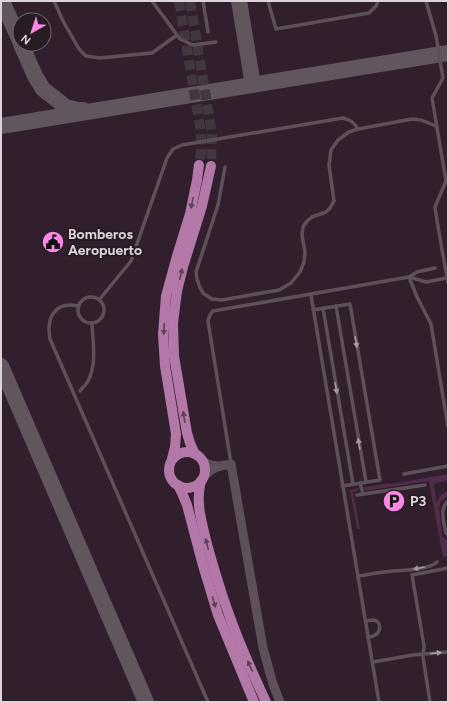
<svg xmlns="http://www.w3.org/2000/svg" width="449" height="703" font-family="Figtree,sans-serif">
<rect width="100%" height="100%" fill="#271b24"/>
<path fill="#311f2d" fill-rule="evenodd" d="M 1,1 L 448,1 L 448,702 L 1,702 ZM 20,20 L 44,20 L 44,44 L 20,44 Z"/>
<g fill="#512b4a">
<path d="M 448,474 L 448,480 L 434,484 L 436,502 C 439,497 442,493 448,491 L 448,496 L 441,501 L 439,508 L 442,536 L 448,542 L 448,556 L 443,557 L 429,481 L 365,491 L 364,487 L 391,483 L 391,484 Z"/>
<path d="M 358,488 L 358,491 L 353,492 L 360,529 L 357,529 L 350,490 Z"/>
</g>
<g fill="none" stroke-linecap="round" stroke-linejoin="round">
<g stroke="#61565e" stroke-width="16">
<path d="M 2,1 L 20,41"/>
<path d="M 239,1 L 253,85"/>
<path d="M 21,44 L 35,76 L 43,89 L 66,107 L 78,110 L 83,110"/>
<path d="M 1,126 L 448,53"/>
<path d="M 1,366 L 146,702"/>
</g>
<g stroke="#42373f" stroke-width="10" stroke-dasharray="10 5" stroke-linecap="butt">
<path d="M 179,1 L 201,133 L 201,153 L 199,165"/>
<path d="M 190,1 L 212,134 L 211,166"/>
</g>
<g stroke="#5e505b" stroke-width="3.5">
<path d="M 54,1 L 63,21 L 79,49 L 86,56 L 100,58 L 152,53 L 177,35"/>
<path d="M 152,1 L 180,39 L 193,45 L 216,42"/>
<path d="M 203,1 L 208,32"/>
<path d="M 268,1 L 276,29 L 369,13 L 376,6 L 378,1"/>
<path d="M 426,1 L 436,36 L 443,78 L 432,98 L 446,181 L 435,207 L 437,221 L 448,283"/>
<path d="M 225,167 L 218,205 L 196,272 L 197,279 L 200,288 L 204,294 L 212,299 L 222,300 L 279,290 L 291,283 L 300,272 L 304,262 L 305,252 L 302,235 L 303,227 L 307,221 L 312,217 L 326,212 L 330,208 L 334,201 L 329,165 L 331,150 L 338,140 L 349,132 L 358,129 L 412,119 L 421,120 L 436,126"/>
<path d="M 435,268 L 417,272 L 409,277 L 426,282 L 447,278"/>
<path d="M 311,295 L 379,702"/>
<circle cx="91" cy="310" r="13"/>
<path d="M 99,300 L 131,261 L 167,158 L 173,149 L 182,145 L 343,118 C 350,120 354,122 358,129"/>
<path d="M 79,306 C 55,301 46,317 50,339 L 208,702"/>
<path d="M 336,306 L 366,482"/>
<path d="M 323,308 L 353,484"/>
<path d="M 313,310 L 350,304 L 380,480 L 342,486"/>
<path d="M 80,391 C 82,388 86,385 88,381 C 97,364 93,342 92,324"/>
<path d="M 231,463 L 208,321 C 209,316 210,314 213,311 L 409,277 L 417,297 L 431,324 L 448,427"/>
<path d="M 404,474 L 448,466"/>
<path d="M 360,483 L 363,494"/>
<path d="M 357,495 L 425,485"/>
<path d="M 448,501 C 439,509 444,523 446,533 L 448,535"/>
<path d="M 358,576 C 367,575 375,573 384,572 C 397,570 427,571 437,562"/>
<path d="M 366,621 C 366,621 372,620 373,620 C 381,621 382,631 375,635 C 374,636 370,637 368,637"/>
<path d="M 373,662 L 413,655 L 448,652"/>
<path d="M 430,702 L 423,657 L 424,646 L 412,575 L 448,568"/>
</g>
<g stroke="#5e505b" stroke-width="9">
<path d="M 202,461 L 211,465 L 218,466"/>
<path d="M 204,476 C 213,467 219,466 231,464 L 263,648 L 273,684 L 280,702"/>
</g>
<g stroke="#b378a8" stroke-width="10">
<circle cx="187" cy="470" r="18"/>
<path d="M 195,454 L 190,443 L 187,433 L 174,356 L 173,323 L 177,291 L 183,267 L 202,206 L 211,166"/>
<path d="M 172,459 L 175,447 L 176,434 L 165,366 L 163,334 L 166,296 L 177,256 L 190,214 L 197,180 L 199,165"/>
<path d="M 201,481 C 195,502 202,523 207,544 C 214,569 221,593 230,617 C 240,646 253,674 266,702"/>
<path d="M 178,485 L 182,493 L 187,505 L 202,562 L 218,615 L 254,702"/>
</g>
</g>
<defs><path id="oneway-solid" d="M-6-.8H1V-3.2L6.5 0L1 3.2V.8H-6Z"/></defs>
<g fill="#5f4059">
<use href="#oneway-solid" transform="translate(192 203) rotate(102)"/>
<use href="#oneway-solid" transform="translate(181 274) rotate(-77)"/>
<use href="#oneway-solid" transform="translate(164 329) rotate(93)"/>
<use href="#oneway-solid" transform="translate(184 417) rotate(-99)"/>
<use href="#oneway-solid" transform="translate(207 544) rotate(-104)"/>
<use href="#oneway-solid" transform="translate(214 602) rotate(73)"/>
<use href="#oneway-solid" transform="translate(250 666) rotate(-114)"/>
</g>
<g fill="#a499a1">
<use href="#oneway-solid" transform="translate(356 342) rotate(80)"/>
<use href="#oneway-solid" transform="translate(336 388) rotate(80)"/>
<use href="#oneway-solid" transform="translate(359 444) rotate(-100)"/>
<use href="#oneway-solid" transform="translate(419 568) rotate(170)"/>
<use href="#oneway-solid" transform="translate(436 653) rotate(-7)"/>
</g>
<defs>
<g id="civic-disc" transform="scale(1.15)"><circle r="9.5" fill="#fa87e6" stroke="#271b24"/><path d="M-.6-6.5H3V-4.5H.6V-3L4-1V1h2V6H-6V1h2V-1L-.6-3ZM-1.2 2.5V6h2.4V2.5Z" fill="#111"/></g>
<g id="parking-disc" transform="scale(1.15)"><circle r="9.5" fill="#fa87e6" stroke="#271b24"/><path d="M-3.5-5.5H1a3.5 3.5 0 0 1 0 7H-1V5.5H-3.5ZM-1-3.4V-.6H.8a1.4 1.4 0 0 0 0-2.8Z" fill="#111"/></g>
</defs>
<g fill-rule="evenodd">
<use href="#civic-disc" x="53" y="242"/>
<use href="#parking-disc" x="394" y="501"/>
</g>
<g text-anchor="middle" stroke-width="4" stroke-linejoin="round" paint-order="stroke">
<g font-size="14" font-weight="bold" fill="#ddd4db" stroke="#271b24" text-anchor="start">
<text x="68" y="239">Bomberos<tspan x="68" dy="16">Aeropuerto</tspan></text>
<text x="410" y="506">P3</text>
</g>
</g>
<rect width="449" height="703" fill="none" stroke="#ddd4db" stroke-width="4"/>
<g transform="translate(32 32) rotate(219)"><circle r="19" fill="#271b24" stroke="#70656d"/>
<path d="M0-3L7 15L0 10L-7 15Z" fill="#fa87e6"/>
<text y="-6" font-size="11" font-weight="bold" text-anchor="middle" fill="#ddd4db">N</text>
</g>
</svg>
